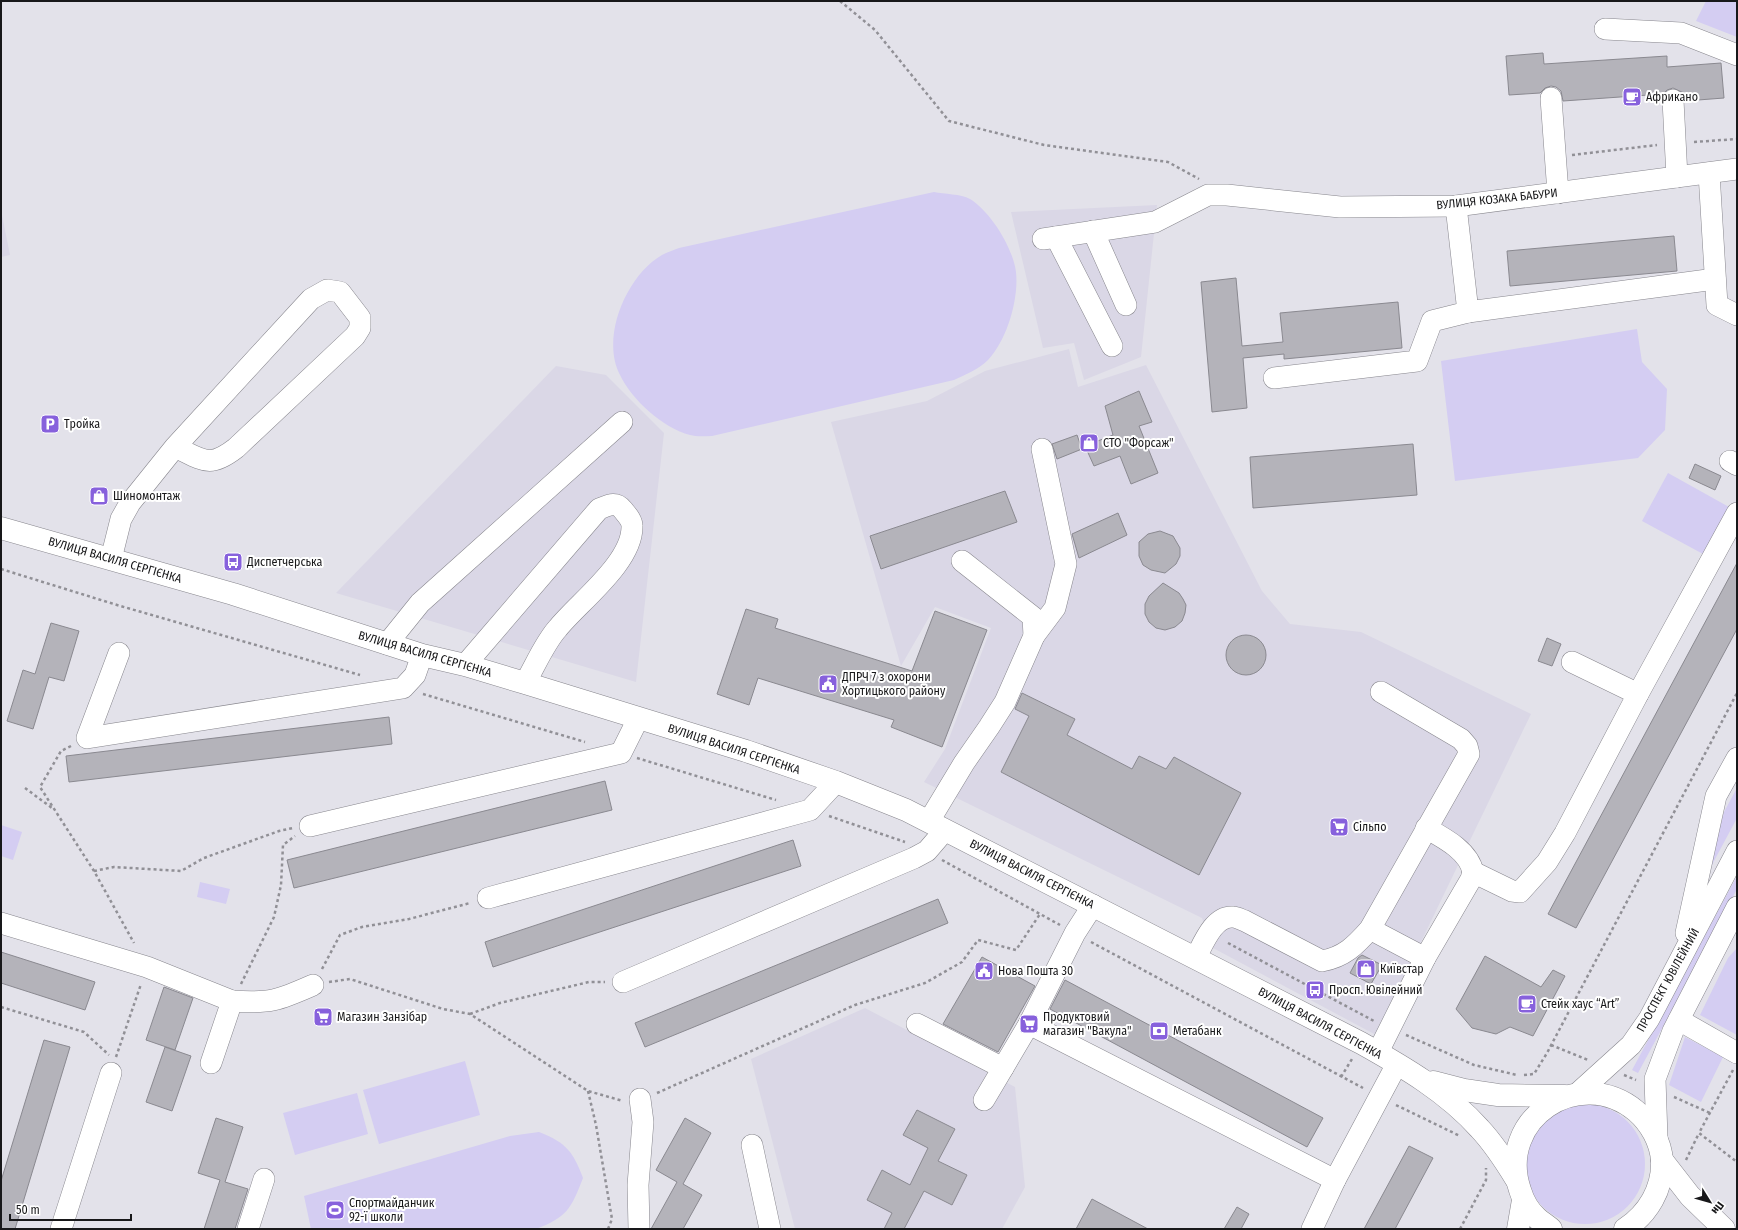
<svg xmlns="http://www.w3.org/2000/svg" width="1738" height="1230" font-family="'Fira Sans Condensed',sans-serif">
<rect width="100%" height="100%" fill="#e3e2ea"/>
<g fill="#dad7e6">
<path d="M 1157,205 L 1141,357 L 1084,380 L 1074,343 L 1043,348 L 1011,212 Z"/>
<path d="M 1,210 L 10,255 L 1,257 Z"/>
<path d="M 1069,349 L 1078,387 L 1146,365 L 1262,591 L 1290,624 L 1361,632 L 1531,714 L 1376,1035 L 1213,948 L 1202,918 L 924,782 L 945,749 L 991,628 L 935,607 L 901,666 L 831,422 L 927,401 L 985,371 Z"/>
<path d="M 556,366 L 606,375 L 664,433 L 636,682 L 336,593 Z"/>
<path d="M 865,1008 L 1015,1087 L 1025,1187 L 1002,1229 L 795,1229 L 751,1059 Z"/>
</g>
<g fill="#d4cdf2">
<path d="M 1706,1 L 1737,1 L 1737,37 L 1696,21 Z"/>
<path d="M 934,192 C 944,194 961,194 970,199 C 991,212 1013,248 1016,272 C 1019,299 1007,340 988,360 C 979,369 965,375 954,380 L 712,436 C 705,436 697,437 690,435 C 663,428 632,400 620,375 C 600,337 627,275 662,255 C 667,252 674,250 679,248 Z"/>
<path d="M 1637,329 L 1642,362 L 1667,389 L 1665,430 L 1638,458 L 1455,481 L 1441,361 Z"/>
<path d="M 1668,473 L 1729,507 L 1703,554 L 1642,521 Z"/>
<path d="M 1737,788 L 1737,818 L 1706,876 L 1724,812 Z"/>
<path d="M 1,825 L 22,832 L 13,860 L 1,856 Z"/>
<path d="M 1737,876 L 1737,889 L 1638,1073 L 1632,1070 Z"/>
<path d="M 200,882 L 230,889 L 226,904 L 197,897 Z"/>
<path d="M 1737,948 L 1737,1035 L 1700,1015 L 1728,958 Z"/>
<path d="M 1685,1037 L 1723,1057 L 1701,1102 L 1669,1085 Z"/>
<path d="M 465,1061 L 480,1115 L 379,1144 L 363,1090 Z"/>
<path d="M 357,1093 L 368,1134 L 295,1155 L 283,1113 Z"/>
<circle cx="1585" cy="1164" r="60"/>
<path d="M 539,1132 C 567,1143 573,1152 583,1178 C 571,1209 567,1217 536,1229 L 311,1229 L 304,1196 L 510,1136 Z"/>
</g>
<g fill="#b4b3ba" stroke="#8a8990">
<path d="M 1543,53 L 1544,64 L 1667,56 L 1667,67 L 1721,63 L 1724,98 L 1685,101 L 1684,93 L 1673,88 L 1667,90 L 1663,94 L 1563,101 L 1561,91 L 1556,87 L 1551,86 L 1545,88 L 1540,93 L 1509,95 L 1506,56 Z"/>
<path d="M 1674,236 L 1677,271 L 1510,286 L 1507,251 Z"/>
<path d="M 1236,278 L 1242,346 L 1283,342 L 1280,313 L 1398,302 L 1402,348 L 1284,359 L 1284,354 L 1243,358 L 1247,408 L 1212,412 L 1201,282 Z"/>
<path d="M 1139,391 L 1152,422 L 1139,426 L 1158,473 L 1131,484 L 1120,456 L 1094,466 L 1085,446 L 1113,435 L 1105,406 Z"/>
<path d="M 1077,435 L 1082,449 L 1057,459 L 1052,444 Z"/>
<path d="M 1413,444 L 1417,495 L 1253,508 L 1250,457 Z"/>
<path d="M 1695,464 L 1721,476 L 1715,490 L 1689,478 Z"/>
<path d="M 1005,491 L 1017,522 L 881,569 L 870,536 Z"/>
<path d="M 1118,513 L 1127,535 L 1079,558 L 1072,534 Z"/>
<path d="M 1160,531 L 1173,536 L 1180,548 L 1180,556 L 1176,564 L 1165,573 L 1151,570 L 1143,565 L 1139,556 L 1139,542 L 1148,534 Z"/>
<path d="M 1737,563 L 1737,629 L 1576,928 L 1548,914 Z"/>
<path d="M 1163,583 L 1179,593 L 1183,599 L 1186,605 L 1185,613 L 1182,621 L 1175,627 L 1165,630 L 1156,628 L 1149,622 L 1145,614 L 1145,604 L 1149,596 Z"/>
<path d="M 746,609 L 778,619 L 775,628 L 912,671 L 935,611 L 987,630 L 942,747 L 891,727 L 894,720 L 758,678 L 749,705 L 717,694 Z"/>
<path d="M 51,623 L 79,631 L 64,681 L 49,677 L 33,729 L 7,721 L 23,670 L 35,674 Z"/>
<circle cx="1246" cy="655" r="20"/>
<path d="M 1547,638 L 1561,644 L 1552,666 L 1538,661 Z"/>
<path d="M 1022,693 L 1075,719 L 1067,735 L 1132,769 L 1139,756 L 1166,769 L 1174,757 L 1241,793 L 1199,875 L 1001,772 L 1029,716 L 1015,709 Z"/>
<path d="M 389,717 L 392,744 L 69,782 L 66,756 Z"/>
<path d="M 605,781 L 612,810 L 294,888 L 287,860 Z"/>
<path d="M 793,840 L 801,866 L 493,967 L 485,942 Z"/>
<path d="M 938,899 L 948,923 L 645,1047 L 635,1023 Z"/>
<path d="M 1,952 L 95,982 L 85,1010 L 1,983 Z"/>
<path d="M 1362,955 L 1382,965 L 1371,984 L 1350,973 L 1358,958 Z"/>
<path d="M 1485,956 L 1541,987 L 1553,970 L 1565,976 L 1533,1036 L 1510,1027 L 1496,1034 L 1472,1028 L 1456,1009 Z"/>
<path d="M 982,957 L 1035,986 L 998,1052 L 943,1024 Z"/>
<path d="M 1065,980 L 1323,1118 L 1307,1147 L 1050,1009 Z"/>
<path d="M 164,987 L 193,998 L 175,1050 L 146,1040 Z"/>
<path d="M 44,1040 L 70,1047 L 15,1229 L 1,1229 L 1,1181 Z"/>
<path d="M 165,1047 L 191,1056 L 172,1111 L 146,1102 Z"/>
<path d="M 917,1110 L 955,1129 L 938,1161 L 967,1175 L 952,1205 L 924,1191 L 904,1229 L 884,1229 L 892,1213 L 867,1200 L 882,1170 L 910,1185 L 928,1148 L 903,1135 Z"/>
<path d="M 216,1118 L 243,1127 L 225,1182 L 248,1189 L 235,1229 L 204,1229 L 220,1180 L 198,1173 Z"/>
<path d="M 685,1118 L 711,1133 L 683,1184 L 702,1195 L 683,1229 L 651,1229 L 677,1182 L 656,1170 Z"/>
<path d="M 1409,1146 L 1433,1158 L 1395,1229 L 1364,1229 Z"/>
<path d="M 1092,1199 L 1148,1229 L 1076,1229 Z"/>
<path d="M 1237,1207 L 1249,1214 L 1241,1229 L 1224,1229 Z"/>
</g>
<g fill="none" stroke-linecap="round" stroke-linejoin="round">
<g stroke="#87868d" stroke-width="22">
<g id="minor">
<path d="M 1605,29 L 1681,33 L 1737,55"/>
<path d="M 1551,98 L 1558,193"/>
<path d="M 1673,100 L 1677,177"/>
<path d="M 1709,173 L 1717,305 L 1737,315"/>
<path d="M 1456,206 L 1468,312 L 1715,279"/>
<path d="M 1093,231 L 1126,305"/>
<path d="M 1056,237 L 1112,346"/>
<path d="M 1043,239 L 1155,222 L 1208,195 L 1227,195 L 1340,207 L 1456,206 L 1737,169"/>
<path d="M 1274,378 L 1417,361 L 1432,321 L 1468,312"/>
<path d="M 1730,461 L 1737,465"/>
<path d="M 111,559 L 121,519 L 130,503 L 175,447 L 311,299 L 327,290 L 340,292 L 360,318 L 360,328 L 355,336 L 236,448 C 209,469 203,460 175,447"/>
<path d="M 1034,636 L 1055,608 L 1066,564 L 1042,449"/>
<path d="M 387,644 L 420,603 L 622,422"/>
<path d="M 119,653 L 87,738 L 403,688 L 415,675 L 422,655"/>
<path d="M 1572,662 L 1638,694"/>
<path d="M 465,665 L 599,509 C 609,505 616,501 623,510 C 627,515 632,520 632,526 C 633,562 579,602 558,628 C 545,642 535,666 525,683"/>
<path d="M 929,821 L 964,763 L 989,727 L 1005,702 L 1034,636 L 1033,617 L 962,561"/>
<path d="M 310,826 L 621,753 L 638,719"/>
<path d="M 1426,828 C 1444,838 1469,851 1473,872"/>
<path d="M 488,898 L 810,810 L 836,782"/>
<path d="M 1093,905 L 1075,933 L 1029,1024 L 1335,1180 L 1312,1229"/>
<path d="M 1,923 L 147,967 L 232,1001 L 211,1063"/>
<path d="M 1370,929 L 1425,958 L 1378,1052"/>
<path d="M 1686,933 L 1716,796 L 1737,758"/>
<path d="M 1196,957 C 1203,944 1214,915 1233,917 C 1237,917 1242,920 1245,921 L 1322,961 C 1344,957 1355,946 1370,929 L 1469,754 L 1467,746 L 1461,739 L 1381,692"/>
<path d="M 1425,958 L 1471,879 L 1473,872 L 1512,891 L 1520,892 L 1547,862 L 1565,833 L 1638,694 L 1737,513"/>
<path d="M 623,982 L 914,858 L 927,851 L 945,830"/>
<path d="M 232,1001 C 270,1004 279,1000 313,985"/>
<path d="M 1679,1020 L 1737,1053"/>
<path d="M 917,1024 L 1003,1068"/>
<path d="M 1578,1093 L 1631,1045 L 1649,1019 L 1737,851"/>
<path d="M 984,1100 L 1029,1024"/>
<path d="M 1657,1138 L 1655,1079 L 1673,1031 L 1737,907"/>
<path d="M 752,1145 L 770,1229"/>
<path d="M 1335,1180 L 1397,1064"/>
<path d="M 61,1229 L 111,1073"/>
<path d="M 248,1229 L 264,1179"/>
<path d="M 639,1229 L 638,1185 L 643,1122 L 640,1099"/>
</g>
</g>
<g stroke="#87868d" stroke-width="23">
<g id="major">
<path d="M 1,528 L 233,594 L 422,655 L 465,665 L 525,683 L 746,751 L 836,782 L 906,810 L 1361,1043 C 1404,1067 1447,1092 1480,1129 C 1494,1144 1505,1161 1516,1179"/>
<path d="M 1433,1082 L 1464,1090 L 1498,1095 L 1565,1096"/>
<path d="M 1662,1160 L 1690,1196 L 1724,1229"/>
<path d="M 1518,1229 L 1523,1200"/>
<path d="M 1551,1229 C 1547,1225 1541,1222 1537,1218 C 1529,1211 1523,1200 1520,1190 C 1496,1119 1579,1064 1636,1111 C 1650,1123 1661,1142 1662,1161 C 1663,1189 1648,1214 1625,1229"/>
</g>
</g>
<g stroke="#919096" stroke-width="2.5" stroke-dasharray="3 3" stroke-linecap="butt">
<path d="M 840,1 L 875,30 L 949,121 L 1044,145 L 1168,162 L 1199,179"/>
<path d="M 1694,142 L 1737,139"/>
<path d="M 1572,155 L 1657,145"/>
<path d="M 1,569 L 117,605 L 360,675"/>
<path d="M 423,694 L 585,742"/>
<path d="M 71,746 L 61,751 L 40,787 L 94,871 L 134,943"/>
<path d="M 637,758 L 776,800"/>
<path d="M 25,788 L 52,808"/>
<path d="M 829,816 L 905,842"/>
<path d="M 942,860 L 1060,925"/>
<path d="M 94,871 L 114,867 L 181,871 L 204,858 L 279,831 L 293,828"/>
<path d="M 1091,942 L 1363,1088"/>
<path d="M 1228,943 L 1374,1021"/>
<path d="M 322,969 L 340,935 L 362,927 L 409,919 L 470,903"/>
<path d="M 329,982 L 350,979 L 443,1009 L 470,1014 L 588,1091 L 623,1101"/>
<path d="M 241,984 L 274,917 L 281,885 L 283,845 L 295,836"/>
<path d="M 1,1007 L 84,1032 L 109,1055"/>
<path d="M 470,1014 L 500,1003 L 589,982 L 605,982"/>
<path d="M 1406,1035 L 1474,1065 L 1517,1075"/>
<path d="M 1551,1045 L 1588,1060"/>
<path d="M 116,1057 L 141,984"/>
<path d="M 1733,1070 L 1699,1133 L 1737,1162"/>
<path d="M 1524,1075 L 1534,1074 L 1547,1053 L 1737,693"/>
<path d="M 1624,1075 L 1636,1080"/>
<path d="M 1341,1077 L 1352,1059"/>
<path d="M 588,1091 L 596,1125 L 612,1219 L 608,1229"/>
<path d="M 657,1093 L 855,1005 L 925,983 L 962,962 L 978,940 L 1016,950 L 1040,914"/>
<path d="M 1674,1097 L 1710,1113"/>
<path d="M 1396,1105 L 1460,1136"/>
<path d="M 1686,1160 L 1699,1133"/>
<path d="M 1460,1229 L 1486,1180 L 1486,1168"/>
</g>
<use href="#minor" stroke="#fff" stroke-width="21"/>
<use href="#major" stroke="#fff" stroke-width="22"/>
</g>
<defs>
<g id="cafe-square" transform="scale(1)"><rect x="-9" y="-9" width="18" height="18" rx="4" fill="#8761dc" stroke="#fff"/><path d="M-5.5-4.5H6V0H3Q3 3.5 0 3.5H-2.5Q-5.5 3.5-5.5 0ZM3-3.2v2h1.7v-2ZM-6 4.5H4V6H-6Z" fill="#fff"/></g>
<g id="parking-square" transform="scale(1)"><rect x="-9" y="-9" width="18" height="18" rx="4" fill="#8761dc" stroke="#fff"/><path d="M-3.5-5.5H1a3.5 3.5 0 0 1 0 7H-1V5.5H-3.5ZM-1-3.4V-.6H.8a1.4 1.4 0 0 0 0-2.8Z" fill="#fff"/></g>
<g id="shop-square" transform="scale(1)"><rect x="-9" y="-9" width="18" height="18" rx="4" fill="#8761dc" stroke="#fff"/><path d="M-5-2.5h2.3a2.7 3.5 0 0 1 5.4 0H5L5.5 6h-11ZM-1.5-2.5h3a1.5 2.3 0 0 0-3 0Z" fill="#fff"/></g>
<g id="bus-square" transform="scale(1)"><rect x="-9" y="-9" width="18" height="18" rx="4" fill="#8761dc" stroke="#fff"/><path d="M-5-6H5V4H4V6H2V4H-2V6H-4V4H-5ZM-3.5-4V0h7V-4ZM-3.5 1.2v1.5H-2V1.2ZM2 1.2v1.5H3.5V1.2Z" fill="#fff"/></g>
<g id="civic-square" transform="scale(1)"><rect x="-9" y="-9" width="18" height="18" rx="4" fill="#8761dc" stroke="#fff"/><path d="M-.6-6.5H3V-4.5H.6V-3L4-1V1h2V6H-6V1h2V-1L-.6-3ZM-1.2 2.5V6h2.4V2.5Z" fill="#fff"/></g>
<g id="supermarket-square" transform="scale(1)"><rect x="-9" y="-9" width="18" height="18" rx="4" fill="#8761dc" stroke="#fff"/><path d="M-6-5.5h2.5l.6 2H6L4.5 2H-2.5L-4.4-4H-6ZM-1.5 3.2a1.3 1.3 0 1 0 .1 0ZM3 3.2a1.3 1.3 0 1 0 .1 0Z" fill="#fff"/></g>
<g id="bank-square" transform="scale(1)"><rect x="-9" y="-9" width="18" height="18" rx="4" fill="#8761dc" stroke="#fff"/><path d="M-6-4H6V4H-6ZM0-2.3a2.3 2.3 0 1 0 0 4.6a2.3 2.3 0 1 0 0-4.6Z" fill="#fff"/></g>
<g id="stadium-square" transform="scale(1)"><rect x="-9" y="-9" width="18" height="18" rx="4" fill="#8761dc" stroke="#fff"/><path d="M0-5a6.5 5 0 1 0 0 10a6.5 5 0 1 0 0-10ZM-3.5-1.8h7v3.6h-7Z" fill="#fff"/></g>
</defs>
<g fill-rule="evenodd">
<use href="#cafe-square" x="1632" y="97"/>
<use href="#parking-square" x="50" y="424"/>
<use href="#shop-square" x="1089" y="443"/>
<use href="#shop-square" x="99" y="496"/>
<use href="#bus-square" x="233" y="562"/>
<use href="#civic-square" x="828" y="684"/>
<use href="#supermarket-square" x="1339" y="827"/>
<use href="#shop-square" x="1366" y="969"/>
<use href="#civic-square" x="984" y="971"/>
<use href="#bus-square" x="1315" y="990"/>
<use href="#cafe-square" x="1527" y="1004"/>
<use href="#supermarket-square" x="323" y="1017"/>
<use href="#supermarket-square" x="1029" y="1024"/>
<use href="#bank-square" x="1159" y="1031"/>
<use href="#stadium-square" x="335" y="1210"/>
</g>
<g text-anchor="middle" stroke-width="4" stroke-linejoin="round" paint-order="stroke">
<g font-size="12" fill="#18181a" stroke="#fff" text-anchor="start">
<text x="1646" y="101">Африкано</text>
<text x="64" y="428">Тройка</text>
<text x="1103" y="447">СТО "Форсаж"</text>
<text x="113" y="500">Шиномонтаж</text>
<text x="247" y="566">Диспетчерська</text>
<text x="842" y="681">ДПРЧ 7 з охорони<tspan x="842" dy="14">Хортицького району</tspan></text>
<text x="1353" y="831">Сільпо</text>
<text x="1380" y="973">Київстар</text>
<text x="998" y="975">Нова Пошта 30</text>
<text x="1329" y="994">Просп. Ювілейний</text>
<text x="1541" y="1008">Стейк хаус “Art”</text>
<text x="337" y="1021">Магазин Занзібар</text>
<text x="1043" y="1021">Продуктовий<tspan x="1043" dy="14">магазин "Вакула"</tspan></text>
<text x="1173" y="1035">Метабанк</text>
<text x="349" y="1207">Спортмайданчик<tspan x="349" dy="14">92-ї школи</tspan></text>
</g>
<g font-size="12" fill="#18181a" stroke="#fff">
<text transform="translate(1497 199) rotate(-6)" y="4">ВУЛИЦЯ КОЗАКА БАБУРИ</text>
<text transform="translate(115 560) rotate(16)" y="4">ВУЛИЦЯ ВАСИЛЯ СЕРГІЄНКА</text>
<text transform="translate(425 654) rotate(16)" y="4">ВУЛИЦЯ ВАСИЛЯ СЕРГІЄНКА</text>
<text transform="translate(734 749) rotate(18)" y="4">ВУЛИЦЯ ВАСИЛЯ СЕРГІЄНКА</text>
<text transform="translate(1032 874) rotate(27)" y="4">ВУЛИЦЯ ВАСИЛЯ СЕРГІЄНКА</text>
<text transform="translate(1668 980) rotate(-61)" y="4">ПРОСПЕКТ ЮВІЛЕЙНИЙ</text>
<text transform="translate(1320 1023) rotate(28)" y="4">ВУЛИЦЯ ВАСИЛЯ СЕРГІЄНКА</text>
</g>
</g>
<rect width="1738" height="1230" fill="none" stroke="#18181a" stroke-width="4"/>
<g transform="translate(1710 1202) rotate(127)" stroke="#ffffff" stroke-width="3" paint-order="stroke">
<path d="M0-3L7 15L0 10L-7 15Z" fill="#18181a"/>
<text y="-6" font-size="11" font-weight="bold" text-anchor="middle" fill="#18181a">Пн</text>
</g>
<path d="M10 1214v6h121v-6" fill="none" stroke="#18181a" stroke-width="2"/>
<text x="16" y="1214" font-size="12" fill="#18181a" stroke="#ffffff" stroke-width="3" paint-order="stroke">50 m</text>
</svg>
